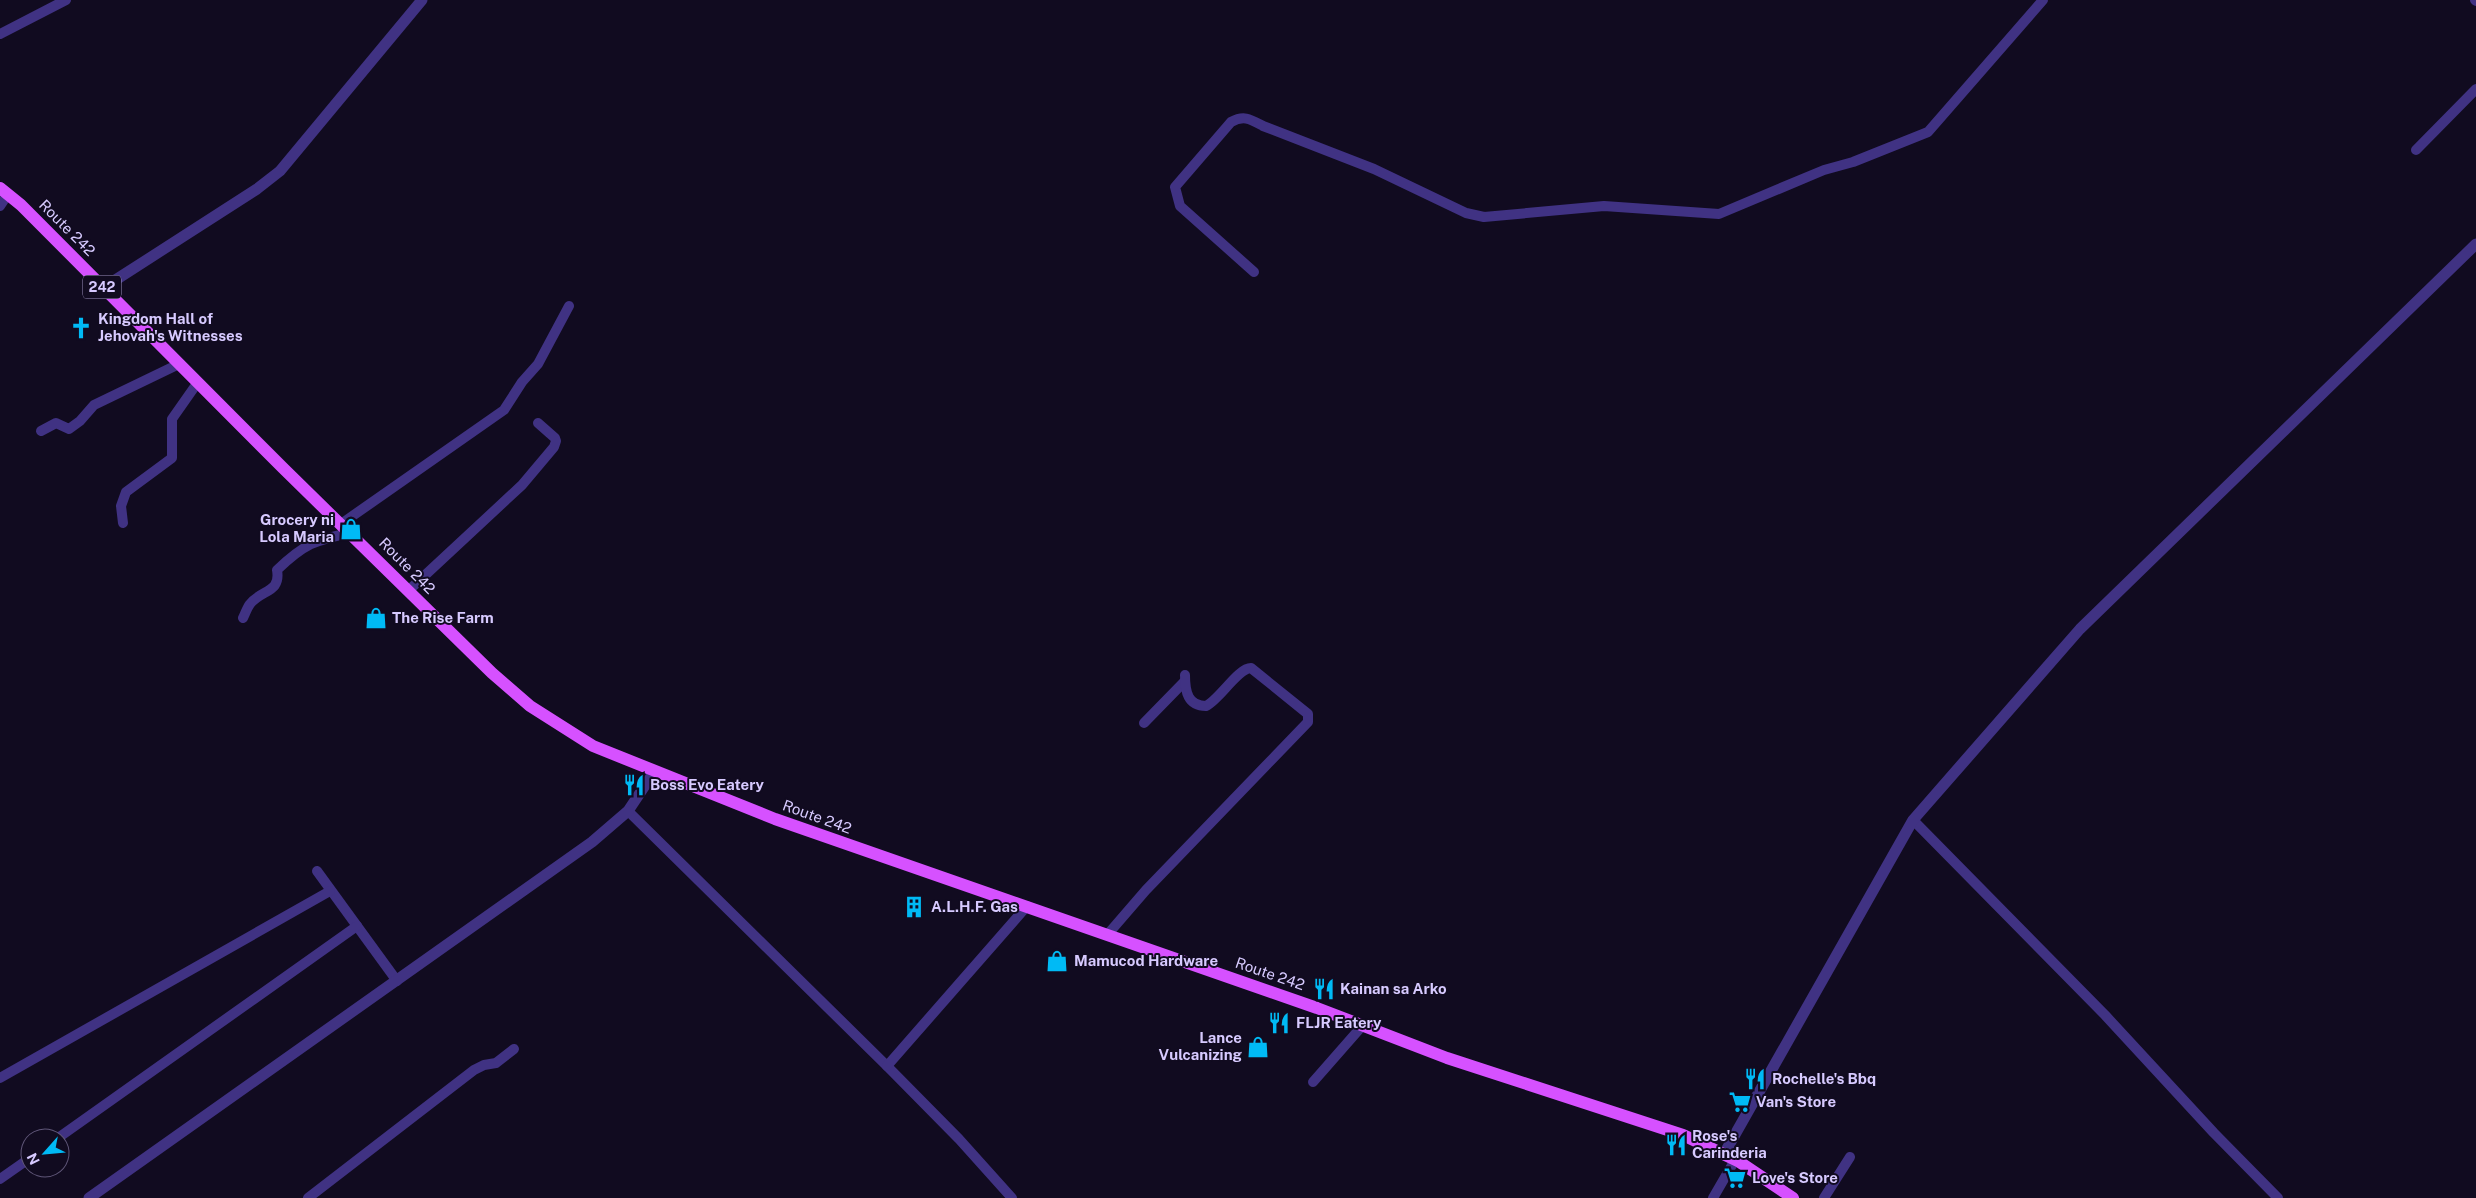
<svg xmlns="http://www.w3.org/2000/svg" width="2476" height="1198" font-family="'Public Sans',sans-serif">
<rect width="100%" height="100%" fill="#110b20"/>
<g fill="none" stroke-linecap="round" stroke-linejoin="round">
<g stroke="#403283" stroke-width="10">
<path d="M 2475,0 L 2476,1"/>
<path d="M 0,34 L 66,0"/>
<path d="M 2416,150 L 2476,89"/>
<path d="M 0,206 L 8,194"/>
<path d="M 1254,272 L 1180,206 L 1175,187 L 1231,122 C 1244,115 1250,119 1263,126 L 1374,169 L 1466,213 L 1484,217 L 1604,206 L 1719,214 L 1824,170 L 1853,162 L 1928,132 L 2043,0"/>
<path d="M 41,431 L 56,423 L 69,429 L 80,421 L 94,405 L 179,364"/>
<path d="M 123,523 L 121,506 L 126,492 L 172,458 L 172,419 L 198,382"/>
<path d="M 341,524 L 504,410 L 522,382 L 538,364 L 569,306"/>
<path d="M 408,591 L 522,485 L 554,447 L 556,441 L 555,438 L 538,423"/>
<path d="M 243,618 C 245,614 247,608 250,604 C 262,589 281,593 277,570 C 304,544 315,540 350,533"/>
<path d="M 1144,723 L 1185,681"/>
<path d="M 628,811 L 887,1066 L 959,1139 L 1012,1198"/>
<path d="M 1913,820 L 2105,1015 L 2214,1133 L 2278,1198"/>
<path d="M 317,871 L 397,981"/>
<path d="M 1108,934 L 1146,890 L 1308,722 L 1308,714 L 1251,668 C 1238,668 1220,699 1206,706 C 1188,706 1185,692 1185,675"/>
<path d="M 887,1066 L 1027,906"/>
<path d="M 0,1078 L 330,891"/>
<path d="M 1313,1082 L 1363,1025"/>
<path d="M 58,1138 L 357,926"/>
<path d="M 0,1179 L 30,1158"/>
<path d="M 308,1198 L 474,1070 L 484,1065 L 496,1063 L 514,1049"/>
<path d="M 1713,1198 L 1735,1160"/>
<path d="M 1824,1198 L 1850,1157"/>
</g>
<g stroke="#403283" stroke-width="11">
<path d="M 103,288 L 257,189 L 280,171 L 422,0"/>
<path d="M 1724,1154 L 1913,820 L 2080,629 L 2476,244"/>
<path d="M 89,1198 L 592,842 L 628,811 L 654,772"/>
</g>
<path stroke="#d651ff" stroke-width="12" d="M 0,188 L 21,205 L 283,468 L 492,673 L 530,706 L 593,746 L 775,819 L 1317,1008 L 1447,1058 L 1683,1135 L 1738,1161 L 1793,1198"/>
</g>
<defs>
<g id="church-bare" transform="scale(1.725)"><path d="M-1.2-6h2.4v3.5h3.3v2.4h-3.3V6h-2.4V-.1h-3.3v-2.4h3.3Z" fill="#00baf5" stroke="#110b20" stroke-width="2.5" paint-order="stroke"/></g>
<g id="shop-bare" transform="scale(1.725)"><path d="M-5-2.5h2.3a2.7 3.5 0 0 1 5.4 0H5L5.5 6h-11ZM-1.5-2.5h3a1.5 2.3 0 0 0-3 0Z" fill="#00baf5" stroke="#110b20" stroke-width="2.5" paint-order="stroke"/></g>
<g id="restaurant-bare" transform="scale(1.725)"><path d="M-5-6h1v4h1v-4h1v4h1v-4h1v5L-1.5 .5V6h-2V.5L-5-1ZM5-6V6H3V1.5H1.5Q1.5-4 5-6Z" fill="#00baf5" stroke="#110b20" stroke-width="2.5" paint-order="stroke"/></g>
<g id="building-bare" transform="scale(1.725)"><path d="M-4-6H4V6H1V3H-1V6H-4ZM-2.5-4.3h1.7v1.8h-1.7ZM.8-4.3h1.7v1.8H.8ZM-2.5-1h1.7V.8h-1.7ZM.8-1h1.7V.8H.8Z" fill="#00baf5" stroke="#110b20" stroke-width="2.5" paint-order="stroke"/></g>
<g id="supermarket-bare" transform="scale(1.725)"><path d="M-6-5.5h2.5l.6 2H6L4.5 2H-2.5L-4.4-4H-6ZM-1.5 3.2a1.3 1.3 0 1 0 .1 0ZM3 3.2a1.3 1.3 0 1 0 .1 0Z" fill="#00baf5" stroke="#110b20" stroke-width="2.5" paint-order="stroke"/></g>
</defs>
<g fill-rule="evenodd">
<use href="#church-bare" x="81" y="328"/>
<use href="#shop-bare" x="351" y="529"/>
<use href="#shop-bare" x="376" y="618"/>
<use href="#restaurant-bare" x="634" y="785"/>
<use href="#building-bare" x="914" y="907"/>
<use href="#shop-bare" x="1057" y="961"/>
<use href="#restaurant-bare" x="1324" y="989"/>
<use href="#restaurant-bare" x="1279" y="1023"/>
<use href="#shop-bare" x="1258" y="1047"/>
<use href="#restaurant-bare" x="1755" y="1079"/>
<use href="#supermarket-bare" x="1740" y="1102"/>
<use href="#restaurant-bare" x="1676" y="1145"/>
<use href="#supermarket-bare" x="1735" y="1178"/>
</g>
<g text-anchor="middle" stroke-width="4" stroke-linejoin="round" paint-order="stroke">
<rect fill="#110b20" stroke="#9c91bc" stroke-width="1" x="83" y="275.5" width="38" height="23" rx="4"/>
<g font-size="14" font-weight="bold" fill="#d7caff">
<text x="102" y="292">242</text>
</g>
<g font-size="15" fill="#d7caff" stroke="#110b20">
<text transform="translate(67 228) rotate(45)" y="5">Route 242</text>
<text transform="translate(407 566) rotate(45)" y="5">Route 242</text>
<text transform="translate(817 817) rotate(20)" y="5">Route 242</text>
<text transform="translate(1270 974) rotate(19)" y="5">Route 242</text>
</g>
<g font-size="15" font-weight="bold" fill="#d7caff" stroke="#110b20" text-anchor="start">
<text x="98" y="324">Kingdom Hall of<tspan x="98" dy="17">Jehovah's Witnesses</tspan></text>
<text x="334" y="525" text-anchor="end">Grocery ni<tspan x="334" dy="17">Lola Maria</tspan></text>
<text x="392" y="623">The Rise Farm</text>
<text x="650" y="790">Boss Evo Eatery</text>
<text x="931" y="912">A.L.H.F. Gas</text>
<text x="1074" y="966">Mamucod Hardware</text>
<text x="1340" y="994">Kainan sa Arko</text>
<text x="1296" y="1028">FLJR Eatery</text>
<text x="1242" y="1043" text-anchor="end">Lance<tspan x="1242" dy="17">Vulcanizing</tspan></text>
<text x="1772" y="1084">Rochelle's Bbq</text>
<text x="1756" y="1107">Van's Store</text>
<text x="1692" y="1141">Rose's<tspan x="1692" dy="17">Carinderia</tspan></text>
<text x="1752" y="1183">Love's Store</text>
</g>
</g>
<g transform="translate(45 1153) rotate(243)"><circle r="24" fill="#110b20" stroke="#605779"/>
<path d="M0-4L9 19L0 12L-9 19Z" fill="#00baf5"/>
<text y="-8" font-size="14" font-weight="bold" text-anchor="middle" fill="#d7caff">N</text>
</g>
</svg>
